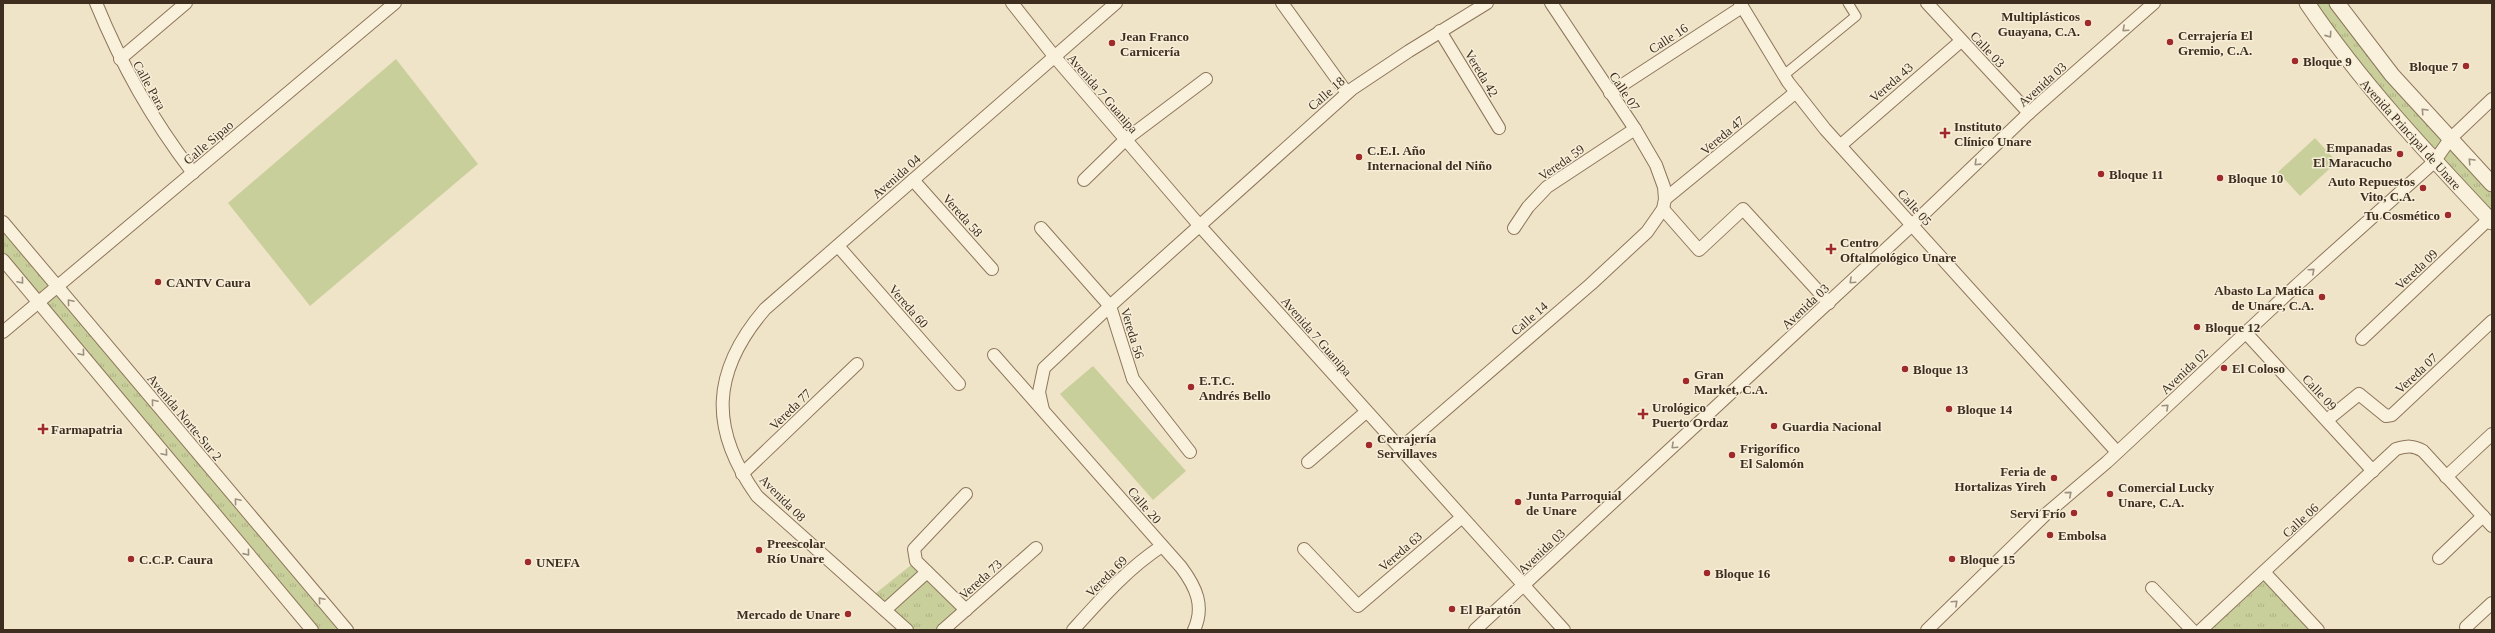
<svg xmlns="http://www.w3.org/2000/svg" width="2495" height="633" font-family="Georgia,serif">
<defs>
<pattern id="grass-tufts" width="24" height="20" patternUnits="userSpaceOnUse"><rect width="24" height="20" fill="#c9cf9b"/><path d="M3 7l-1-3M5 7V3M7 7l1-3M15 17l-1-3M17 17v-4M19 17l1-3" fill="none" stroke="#aeb285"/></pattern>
</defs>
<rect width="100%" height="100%" fill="#f0e4c8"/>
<g fill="url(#grass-tufts)">
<path d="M 2307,3 L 2337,3 L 2492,184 L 2492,222 Z"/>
<path d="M 3,222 L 347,630 L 312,630 L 3,260 Z"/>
<path d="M 916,561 L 966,610 L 943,630 L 907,630 L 871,597 Z"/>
<path d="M 2264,572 L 2318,630 L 2215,630 L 2208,623 Z"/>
</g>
<g fill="#c9cf9b">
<path d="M 396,59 L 478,164 L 310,306 L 228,203 Z"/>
<path d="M 2315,138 L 2337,162 L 2300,196 L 2278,172 Z"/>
<path d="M 1093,366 L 1186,471 L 1153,500 L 1060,394 Z"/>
</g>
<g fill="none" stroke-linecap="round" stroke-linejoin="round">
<g stroke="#8d765c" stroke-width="11">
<path id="pedestrian" d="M 1784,75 L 1856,16 L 1848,3"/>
</g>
<g stroke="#8d765c" stroke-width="14">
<g id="minor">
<path d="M 96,3 C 122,66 151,118 193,173"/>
<path d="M 1012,3 L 1054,56 L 1199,225 L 1564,630"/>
<path d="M 1282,3 L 1347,93"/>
<path d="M 1740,3 L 1788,82 L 1825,129 L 2117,452"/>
<path d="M 1927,3 L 2029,113"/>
<path d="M 1440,31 L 1499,128"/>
<path d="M 120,59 L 186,3"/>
<path d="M 1610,93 L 1742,7"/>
<path d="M 1841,145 L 1961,41"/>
<path d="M 913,180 L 992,269"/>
<path d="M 1084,180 L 1125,140 L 1206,79"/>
<path d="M 1665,199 L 1796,92"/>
<path d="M 1663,209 L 1699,250 L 1743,209 L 1829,303"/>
<path d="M 3,222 L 347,630"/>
<path d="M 1041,228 L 1110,306 L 1133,379 L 1190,452"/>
<path d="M 1514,228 L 1528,207 L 1547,187 L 1635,129"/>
<path d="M 838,246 L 959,384"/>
<path d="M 3,260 L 312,630"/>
<path d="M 3,332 L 395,3"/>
<path d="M 2246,333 L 2373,471"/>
<path d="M 2362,339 L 2489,219"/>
<path d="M 994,355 L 1181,567 C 1196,587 1205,606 1194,630"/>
<path d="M 1043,410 L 1039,392 L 1044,368 L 1110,306 L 1352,89 L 1409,51 L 1487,3"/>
<path d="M 2327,420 L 2359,394 L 2386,416 L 2392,415 L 2492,321"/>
<path d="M 1400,449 L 1591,284 L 1647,232 L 1663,209 L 1665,199 L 1664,187 L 1656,165 L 1635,129 L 1551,3"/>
<path d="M 1308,462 L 1366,412"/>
<path d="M 742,474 L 857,364"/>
<path d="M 2446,477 L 2492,434"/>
<path d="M 966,494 L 914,549 L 916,561 L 966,610"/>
<path d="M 1304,549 L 1358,606 L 1461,518"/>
<path d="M 2439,558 L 2483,516"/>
<path d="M 2264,572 L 2318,630"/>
<path d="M 2152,588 L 2192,630"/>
<path d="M 885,610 L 927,572"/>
<path d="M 2466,627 L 2492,603"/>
<path d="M 907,630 L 757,496 C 709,429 711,372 765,309 L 1116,3"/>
<path d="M 943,630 L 1036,548"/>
<path d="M 1073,630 C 1101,599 1127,569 1162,546"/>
<path d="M 1475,630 L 1912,225 L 2029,113 L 2154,3"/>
<path d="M 1927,630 L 2046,514 L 2107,462 L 2299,283 L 2434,162 L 2450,139 L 2492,99"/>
<path d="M 2201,630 L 2396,449 C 2407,446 2413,445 2423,451 L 2492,526"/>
</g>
</g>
<g stroke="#8d765c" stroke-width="17">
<g id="tertiary">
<path d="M 2307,3 C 2361,83 2426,152 2492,222"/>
<path d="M 2337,3 L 2392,75 L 2492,184"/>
</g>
</g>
<use href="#pedestrian" stroke="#faf1dc" stroke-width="9"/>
<use href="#minor" stroke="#faf1dc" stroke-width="12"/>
<use href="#tertiary" stroke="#faf1dc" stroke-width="15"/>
</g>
<defs><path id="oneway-chevron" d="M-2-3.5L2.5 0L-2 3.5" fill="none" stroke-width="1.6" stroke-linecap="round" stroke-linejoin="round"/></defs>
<g stroke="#9c907e">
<use href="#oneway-chevron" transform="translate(2125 29) rotate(138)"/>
<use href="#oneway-chevron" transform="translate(2329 35) rotate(55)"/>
<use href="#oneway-chevron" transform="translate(2424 111) rotate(-133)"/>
<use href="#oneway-chevron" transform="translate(2471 161) rotate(-133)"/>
<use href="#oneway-chevron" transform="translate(1977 163) rotate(136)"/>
<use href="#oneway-chevron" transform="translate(2312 271) rotate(-42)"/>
<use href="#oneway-chevron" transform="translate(21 281) rotate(50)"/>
<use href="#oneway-chevron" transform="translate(1852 281) rotate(137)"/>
<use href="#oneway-chevron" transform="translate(70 302) rotate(-130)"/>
<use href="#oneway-chevron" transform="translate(82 353) rotate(50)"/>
<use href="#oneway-chevron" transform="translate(154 402) rotate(-130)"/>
<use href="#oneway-chevron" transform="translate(2166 407) rotate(-43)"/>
<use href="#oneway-chevron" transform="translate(1674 446) rotate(137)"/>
<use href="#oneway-chevron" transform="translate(165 453) rotate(50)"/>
<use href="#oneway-chevron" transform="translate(2069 494) rotate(-41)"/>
<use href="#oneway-chevron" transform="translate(237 501) rotate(-130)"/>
<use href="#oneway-chevron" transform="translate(247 553) rotate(51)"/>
<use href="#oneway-chevron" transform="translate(321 600) rotate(-131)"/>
<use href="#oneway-chevron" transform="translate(1955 603) rotate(-43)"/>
</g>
<g fill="#9e2a2b" stroke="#f7eed8" stroke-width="1.5">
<circle cx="2088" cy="23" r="4"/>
<circle cx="2170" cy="42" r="4"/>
<circle cx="1112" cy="43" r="4"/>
<circle cx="2295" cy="61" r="4"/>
<circle cx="2466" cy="66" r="4"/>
<path d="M1943 127h4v4h4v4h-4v4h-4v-4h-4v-4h4z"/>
<circle cx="2400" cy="154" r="4"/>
<circle cx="1359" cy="157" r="4"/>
<circle cx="2101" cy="174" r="4"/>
<circle cx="2220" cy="178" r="4"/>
<circle cx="2423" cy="188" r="4"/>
<circle cx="2448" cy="215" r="4"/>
<path d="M1829 243h4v4h4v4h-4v4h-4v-4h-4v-4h4z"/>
<circle cx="158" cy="282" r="4"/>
<circle cx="2322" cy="297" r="4"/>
<circle cx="2197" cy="327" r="4"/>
<circle cx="2224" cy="368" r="4"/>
<circle cx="1905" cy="369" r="4"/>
<circle cx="1686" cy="381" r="4"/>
<circle cx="1191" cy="387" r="4"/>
<circle cx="1949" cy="409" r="4"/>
<path d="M1641 408h4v4h4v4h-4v4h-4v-4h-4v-4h4z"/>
<circle cx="1774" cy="426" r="4"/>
<path d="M41 423h4v4h4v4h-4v4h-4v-4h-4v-4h4z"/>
<circle cx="1369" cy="445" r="4"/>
<circle cx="1732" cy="455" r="4"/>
<circle cx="2054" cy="478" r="4"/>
<circle cx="2110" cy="494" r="4"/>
<circle cx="1518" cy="502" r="4"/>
<circle cx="2074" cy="513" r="4"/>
<circle cx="2050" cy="535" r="4"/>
<circle cx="759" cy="550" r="4"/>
<circle cx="131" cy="559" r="4"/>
<circle cx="1952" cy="559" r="4"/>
<circle cx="528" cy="562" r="4"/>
<circle cx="1707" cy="573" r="4"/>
<circle cx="1452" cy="609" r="4"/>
<circle cx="848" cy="614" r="4"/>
</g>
<g text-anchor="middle" stroke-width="3" stroke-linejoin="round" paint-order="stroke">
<g font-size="13" font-weight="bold" fill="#3d2e20" stroke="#f7eed8" text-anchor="start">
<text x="2080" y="21" text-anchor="end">Multiplásticos<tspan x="2080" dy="15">Guayana, C.A.</tspan></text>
<text x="2178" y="40">Cerrajería El<tspan x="2178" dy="15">Gremio, C.A.</tspan></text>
<text x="1120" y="41">Jean Franco<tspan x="1120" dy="15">Carnicería</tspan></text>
<text x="2303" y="66">Bloque 9</text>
<text x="2458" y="71" text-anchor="end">Bloque 7</text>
<text x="1954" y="131">Instituto<tspan x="1954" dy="15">Clínico Unare</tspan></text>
<text x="2392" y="152" text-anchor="end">Empanadas<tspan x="2392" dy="15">El Maracucho</tspan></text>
<text x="1367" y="155">C.E.I. Año<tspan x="1367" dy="15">Internacional del Niño</tspan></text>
<text x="2109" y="179">Bloque 11</text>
<text x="2228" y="183">Bloque 10</text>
<text x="2415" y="186" text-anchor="end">Auto Repuestos<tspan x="2415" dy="15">Vito, C.A.</tspan></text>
<text x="2440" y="220" text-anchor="end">Tu Cosmético</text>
<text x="1840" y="247">Centro<tspan x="1840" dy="15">Oftalmológico Unare</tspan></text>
<text x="166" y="287">CANTV Caura</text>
<text x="2314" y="295" text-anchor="end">Abasto La Matica<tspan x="2314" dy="15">de Unare, C.A.</tspan></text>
<text x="2205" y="332">Bloque 12</text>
<text x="2232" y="373">El Coloso</text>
<text x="1913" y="374">Bloque 13</text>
<text x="1694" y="379">Gran<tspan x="1694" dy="15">Market, C.A.</tspan></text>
<text x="1199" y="385">E.T.C.<tspan x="1199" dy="15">Andrés Bello</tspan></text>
<text x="1652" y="412">Urológico<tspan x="1652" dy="15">Puerto Ordaz</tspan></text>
<text x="1957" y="414">Bloque 14</text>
<text x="1782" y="431">Guardia Nacional</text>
<text x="51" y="434">Farmapatria</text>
<text x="1377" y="443">Cerrajería<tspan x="1377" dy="15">Servillaves</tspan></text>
<text x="1740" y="453">Frigorífico<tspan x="1740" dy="15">El Salomón</tspan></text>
<text x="2046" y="476" text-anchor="end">Feria de<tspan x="2046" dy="15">Hortalizas Yireh</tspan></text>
<text x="2118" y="492">Comercial Lucky<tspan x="2118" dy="15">Unare, C.A.</tspan></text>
<text x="1526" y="500">Junta Parroquial<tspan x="1526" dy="15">de Unare</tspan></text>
<text x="2066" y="518" text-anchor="end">Servi Frío</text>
<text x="2058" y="540">Embolsa</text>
<text x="767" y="548">Preescolar<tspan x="767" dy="15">Río Unare</tspan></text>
<text x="139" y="564">C.C.P. Caura</text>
<text x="1960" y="564">Bloque 15</text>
<text x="536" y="567">UNEFA</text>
<text x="1715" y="578">Bloque 16</text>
<text x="1460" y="614">El Baratón</text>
<text x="840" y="619" text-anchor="end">Mercado de Unare</text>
</g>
<g font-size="13" fill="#3d2e20" stroke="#f7eed8">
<text transform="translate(1668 38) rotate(-33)" y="5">Calle 16</text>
<text transform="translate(1988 49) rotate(47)" y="5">Calle 03</text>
<text transform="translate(1482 73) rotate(59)" y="5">Vereda 42</text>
<text transform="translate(1891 82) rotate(-41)" y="5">Vereda 43</text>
<text transform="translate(2042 84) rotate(-42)" y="5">Avenida 03</text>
<text transform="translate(150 85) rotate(61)" y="5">Calle Para</text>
<text transform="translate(1625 91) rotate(56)" y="5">Calle 07</text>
<text transform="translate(1103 93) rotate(49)" y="5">Avenida 7 Guanipa</text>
<text transform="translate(1326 93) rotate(-41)" y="5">Calle 18</text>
<text transform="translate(2411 134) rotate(48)" y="5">Avenida Principal de Unare</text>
<text transform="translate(1722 135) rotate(-40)" y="5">Vereda 47</text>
<text transform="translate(208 142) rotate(-40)" y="5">Calle Sipao</text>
<text transform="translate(1561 162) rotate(-35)" y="5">Vereda 59</text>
<text transform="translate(896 176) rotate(-41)" y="5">Avenida 04</text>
<text transform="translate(1915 207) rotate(48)" y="5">Calle 05</text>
<text transform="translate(963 215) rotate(48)" y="5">Vereda 58</text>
<text transform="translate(2416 269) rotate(-43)" y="5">Vereda 09</text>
<text transform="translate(909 306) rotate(49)" y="5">Vereda 60</text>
<text transform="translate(1805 306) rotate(-43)" y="5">Avenida 03</text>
<text transform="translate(1529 318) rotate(-41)" y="5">Calle 14</text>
<text transform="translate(1133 333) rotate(73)" y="5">Vereda 56</text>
<text transform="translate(1317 336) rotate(49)" y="5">Avenida 7 Guanipa</text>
<text transform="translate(2184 371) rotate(-43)" y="5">Avenida 02</text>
<text transform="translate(2416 373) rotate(-43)" y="5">Vereda 07</text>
<text transform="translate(2320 392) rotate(47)" y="5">Calle 09</text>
<text transform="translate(790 409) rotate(-44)" y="5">Vereda 77</text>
<text transform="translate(185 417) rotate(50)" y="5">Avenida Norte-Sur 2</text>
<text transform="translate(783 498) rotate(45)" y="5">Avenida 08</text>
<text transform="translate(1145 505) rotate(49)" y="5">Calle 20</text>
<text transform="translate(2300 520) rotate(-43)" y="5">Calle 06</text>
<text transform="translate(1400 551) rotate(-41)" y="5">Vereda 63</text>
<text transform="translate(1541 551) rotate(-43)" y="5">Avenida 03</text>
<text transform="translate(1106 576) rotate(-45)" y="5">Vereda 69</text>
<text transform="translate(980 579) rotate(-42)" y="5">Vereda 73</text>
</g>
</g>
<rect width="2495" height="633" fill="none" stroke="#3d2e20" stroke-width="8"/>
</svg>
